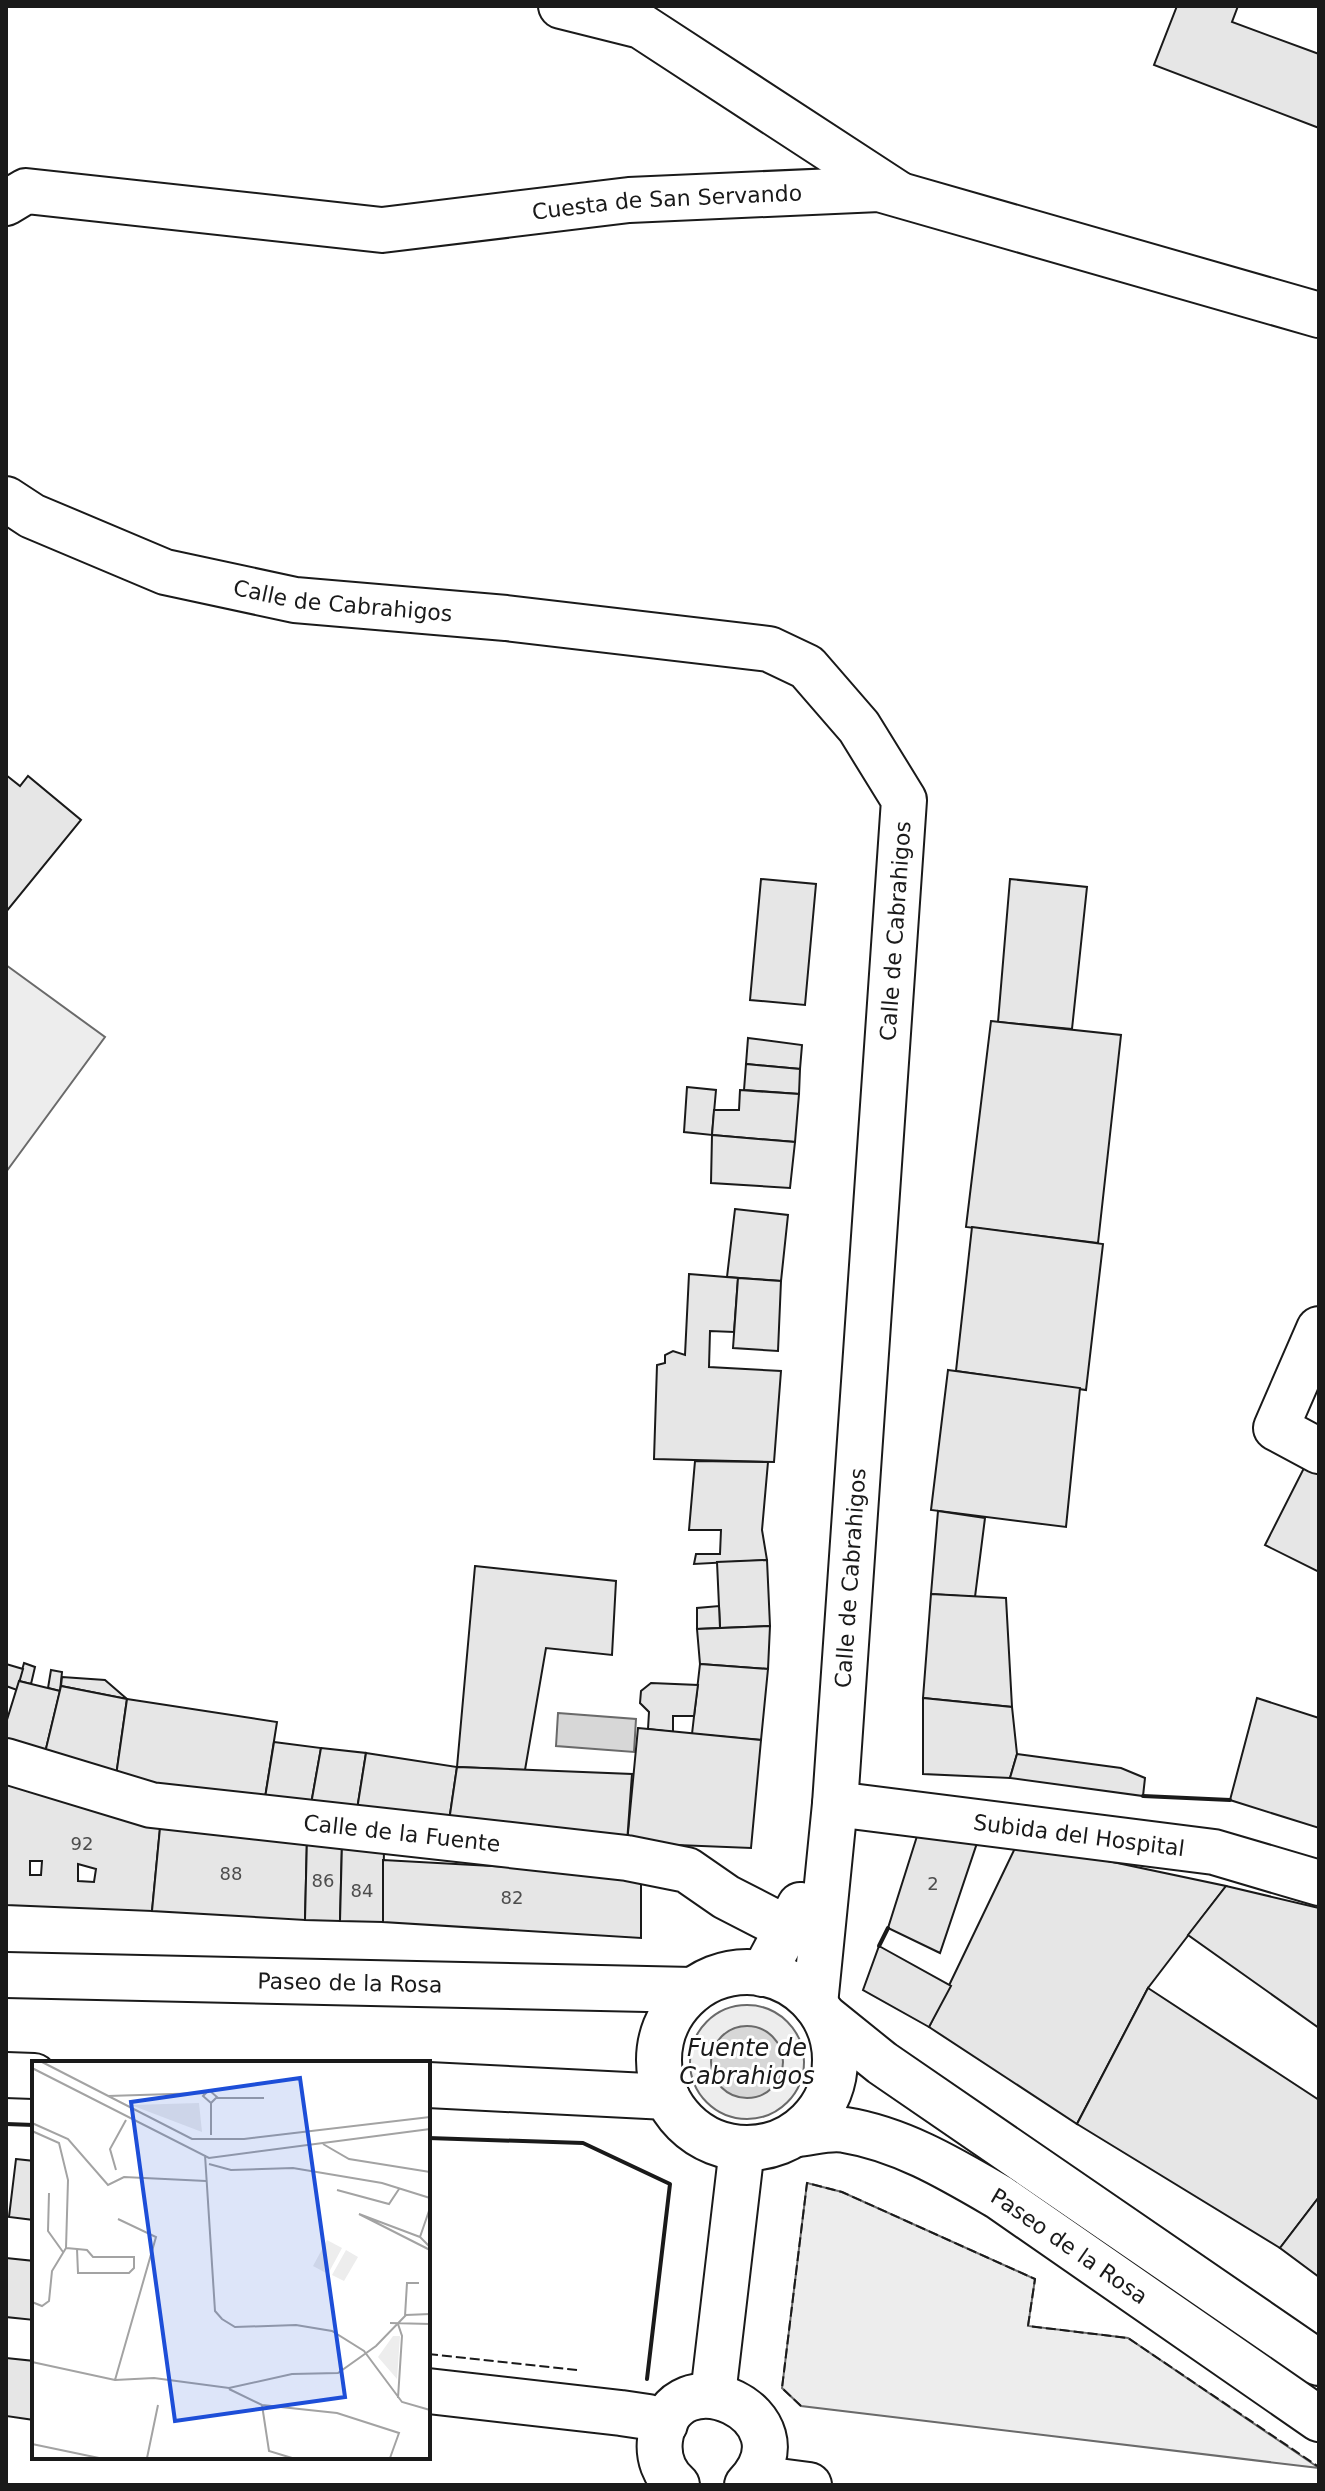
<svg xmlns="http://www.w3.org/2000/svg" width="1325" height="2491" font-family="'DejaVu Sans',sans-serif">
<rect width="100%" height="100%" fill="#fff"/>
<g fill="#ededed" stroke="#6a6a6a" stroke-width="2">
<path d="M 6,965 L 105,1037 L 6,1172 Z"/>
<circle cx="747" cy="2062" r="57"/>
<path d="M 807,2183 L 842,2192 L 1035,2279 L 1028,2326 L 1128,2338 L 1319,2468 L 801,2406 L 782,2388 Z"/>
</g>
<g fill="#d7d7d7" stroke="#6a6a6a" stroke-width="2">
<path d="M 558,1713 L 636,1719 L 634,1752 L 556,1746 Z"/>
<circle cx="747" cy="2062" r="36"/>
</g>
<g fill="#e6e6e6" stroke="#1a1a1a" stroke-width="2" fill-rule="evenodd">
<path d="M 1177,6 L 1238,6 L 1232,22 L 1319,54 L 1319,128 L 1154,65 Z"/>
<path d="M 6,775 L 20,786 L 28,776 L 81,820 L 6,912 Z"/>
<path d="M 761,879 L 816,884 L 805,1005 L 750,1000 Z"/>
<path d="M 1010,879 L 1087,887 L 1072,1029 L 998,1022 Z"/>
<path d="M 991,1021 L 1121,1035 L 1098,1243 L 966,1227 Z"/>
<path d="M 748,1038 L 802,1045 L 800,1069 L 746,1064 Z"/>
<path d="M 746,1064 L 800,1069 L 799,1094 L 744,1090 Z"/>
<path d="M 687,1087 L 716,1090 L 712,1135 L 684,1132 Z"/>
<path d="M 740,1090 L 799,1094 L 795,1142 L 712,1135 L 714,1110 L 739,1110 Z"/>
<path d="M 712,1135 L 795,1142 L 790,1188 L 711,1183 Z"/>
<path d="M 735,1209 L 788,1215 L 781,1281 L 727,1277 Z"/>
<path d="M 972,1227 L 1103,1244 L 1086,1390 L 956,1371 Z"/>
<path d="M 689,1274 L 738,1278 L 734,1332 L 710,1331 L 709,1367 L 781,1371 L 774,1462 L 654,1459 L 657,1365 L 665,1363 L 665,1355 L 673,1351 L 685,1355 Z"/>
<path d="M 738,1278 L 781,1281 L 778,1351 L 733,1348 Z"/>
<path d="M 948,1370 L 1080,1388 L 1066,1527 L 931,1510 Z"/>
<path d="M 695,1461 L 768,1462 L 762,1530 L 767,1560 L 694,1564 L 696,1554 L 720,1554 L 721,1530 L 689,1530 Z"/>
<path d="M 1305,1466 L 1319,1473 L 1319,1572 L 1265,1545 Z"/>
<path d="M 938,1511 L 985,1518 L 975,1597 L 931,1594 Z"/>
<path d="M 767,1560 L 770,1626 L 720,1628 L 717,1562 Z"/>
<path d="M 475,1566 L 616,1581 L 612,1655 L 546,1648 L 525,1770 L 457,1767 Z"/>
<path d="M 931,1594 L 1006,1598 L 1012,1707 L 923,1698 Z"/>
<path d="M 719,1606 L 720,1628 L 697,1629 L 697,1608 Z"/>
<path d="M 770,1626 L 768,1669 L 700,1664 L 697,1629 Z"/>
<path d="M 24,1663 L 35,1667 L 31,1684 L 19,1681 Z"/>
<path d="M 6,1664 L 23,1669 L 17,1690 L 6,1686 Z"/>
<path d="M 700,1664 L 768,1669 L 761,1740 L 692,1734 Z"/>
<path d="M 51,1670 L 62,1672 L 60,1691 L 48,1688 Z"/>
<path d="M 62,1677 L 105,1680 L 127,1699 L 61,1686 Z"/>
<path d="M 19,1681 L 60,1691 L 44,1757 L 6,1744 L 6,1723 Z"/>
<path d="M 651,1683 L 698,1685 L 694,1716 L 673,1716 L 673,1732 L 648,1729 L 649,1712 L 640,1703 L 641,1691 Z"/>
<path d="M 61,1686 L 127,1699 L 115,1783 L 44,1757 Z"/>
<path d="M 923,1698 L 1012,1707 L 1017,1754 L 1010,1778 L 923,1774 Z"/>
<path d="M 1257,1698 L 1319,1718 L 1319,1828 L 1230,1800 Z"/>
<path d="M 127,1699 L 277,1722 L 264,1804 L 115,1783 Z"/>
<path d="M 638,1728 L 761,1740 L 751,1848 L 627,1843 Z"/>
<path d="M 274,1742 L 321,1748 L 310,1810 L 264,1804 Z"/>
<path d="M 321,1748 L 366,1753 L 356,1816 L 310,1810 Z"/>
<path d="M 366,1753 L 457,1767 L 448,1828 L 356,1816 Z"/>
<path d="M 1017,1754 L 1121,1768 L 1145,1778 L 1143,1796 L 1010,1778 Z"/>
<path d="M 457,1767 L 632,1774 L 627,1843 L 448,1828 Z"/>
<path d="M 6,1781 L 160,1828 L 152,1911 L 6,1905 ZM 30,1861 L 42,1861 L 41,1875 L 30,1875 ZM 78,1864 L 96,1869 L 94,1882 L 78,1881 Z"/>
<path d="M 160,1828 L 307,1837 L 305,1920 L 152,1911 Z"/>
<path d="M 918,1833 L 978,1840 L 940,1953 L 888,1928 Z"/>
<path d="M 307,1837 L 342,1843 L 340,1921 L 305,1920 Z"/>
<path d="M 1018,1842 L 1226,1886 L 1148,1988 L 1077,2124 L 929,2027 Z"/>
<path d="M 342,1843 L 384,1847 L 383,1922 L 340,1921 Z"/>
<path d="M 383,1860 L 641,1874 L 641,1938 L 383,1922 Z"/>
<path d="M 1226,1886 L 1319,1908 L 1319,2028 L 1188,1935 Z"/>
<path d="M 879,1946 L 951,1986 L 929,2027 L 863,1990 Z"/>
<path d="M 1148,1988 L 1319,2100 L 1319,2197 L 1280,2248 L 1077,2124 Z"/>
<path d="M 16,2159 L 34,2161 L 34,2220 L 9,2217 Z"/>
<path d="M 1319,2197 L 1319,2277 L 1280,2248 Z"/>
<path d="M 6,2258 L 34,2261 L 34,2320 L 6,2317 Z"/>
<path d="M 6,2358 L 34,2361 L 34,2420 L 6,2416 Z"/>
</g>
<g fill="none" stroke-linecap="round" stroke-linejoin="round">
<g stroke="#1a1a1a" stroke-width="48">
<g id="minor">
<path d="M 561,6 L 641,26 L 897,193"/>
<path id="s1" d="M 6,203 L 26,191 L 382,230 L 629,200 L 879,189 L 1319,315"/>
<path id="s2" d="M 6,499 L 32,516 L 165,572 L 295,600 L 506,618 L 769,649 L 807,667 L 859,727 L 904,800 L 835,1804 L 815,2004"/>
<path d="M 1319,1329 L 1276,1428 L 1319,1451"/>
<path id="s3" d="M 6,1761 L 151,1805 L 627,1858 L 687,1870 L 726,1897 L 788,1929"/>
<path id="s4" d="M 835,1804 L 1214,1852 L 1319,1883"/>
<path d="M 763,1974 L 800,1905"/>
<path d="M 428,2391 L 621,2413 L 648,2417 L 665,2424"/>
<path d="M 713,2395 L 742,2148"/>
<path d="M 754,2478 L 809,2485"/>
<path d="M 677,2485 C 664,2474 658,2457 660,2440 C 672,2349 814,2416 747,2485"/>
</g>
</g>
<g stroke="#1a1a1a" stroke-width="48">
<g id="major">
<circle cx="747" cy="2060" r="88"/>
<path id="s5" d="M 6,1975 L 693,1990"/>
<path d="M 825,2017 L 882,2063 L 1319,2363"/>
<path d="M 6,2075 L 34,2076"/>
<path d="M 428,2085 L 667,2097"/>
<path id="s6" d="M 796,2134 C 811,2133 830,2127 845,2130 C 901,2139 951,2169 999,2197 L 1319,2419"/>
</g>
</g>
<use href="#minor" stroke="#fff" stroke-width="44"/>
<use href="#major" stroke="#fff" stroke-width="44"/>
<g stroke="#1a1a1a" stroke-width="2" stroke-dasharray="10 4" stroke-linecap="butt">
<path d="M 428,2354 L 577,2370"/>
<path d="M 801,2406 L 782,2388 L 807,2183 L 842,2192 L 1035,2279 L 1028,2326 L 1128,2338 L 1319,2467"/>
</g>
<g stroke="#1a1a1a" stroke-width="4">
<path d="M 1143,1796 L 1230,1800"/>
<path d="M 879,1946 L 888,1928"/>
<path d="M 6,2124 L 34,2125"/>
<path d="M 428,2138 L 583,2143 L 670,2184 L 647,2379"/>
</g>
</g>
<g text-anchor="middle" stroke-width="6" stroke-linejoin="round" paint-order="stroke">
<g font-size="18" fill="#4d4d4d">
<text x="82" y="1850">92</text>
<text x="231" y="1880">88</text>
<text x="323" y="1887">86</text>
<text x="933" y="1890">2</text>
<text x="362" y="1897">84</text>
<text x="512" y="1904">82</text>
</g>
<g font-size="22" fill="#1a1a1a" stroke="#fff">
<text dy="8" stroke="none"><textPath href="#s1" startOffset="668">Cuesta de San Servando</textPath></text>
<text dy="8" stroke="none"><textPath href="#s2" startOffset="356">Calle de Cabrahigos</textPath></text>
<text transform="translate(895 931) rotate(-86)" y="8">Calle de Cabrahigos</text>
<text transform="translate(850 1578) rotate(-86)" y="8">Calle de Cabrahigos</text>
<text dy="8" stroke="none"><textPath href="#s3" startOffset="404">Calle de la Fuente</textPath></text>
<text dy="8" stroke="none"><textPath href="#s4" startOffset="246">Subida del Hospital</textPath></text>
<text dy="8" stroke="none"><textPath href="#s5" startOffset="344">Paseo de la Rosa</textPath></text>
<text dy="8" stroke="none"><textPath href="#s6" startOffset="304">Paseo de la Rosa</textPath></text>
</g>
<g font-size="24" font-style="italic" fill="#1a1a1a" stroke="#fff">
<text x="747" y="2056">Fuente de<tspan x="747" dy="28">Cabrahigos</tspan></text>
</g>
</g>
<g transform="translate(32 2061)">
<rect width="398" height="398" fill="#fff"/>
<path d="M 167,42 L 170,71 L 99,44 ZM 295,179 L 310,187 L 296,213 L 281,205 ZM 314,189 L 326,196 L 312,220 L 300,214 ZM 361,275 L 368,275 L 365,318 L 346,296 Z" fill="#ededed"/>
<path fill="none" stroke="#a3a3a3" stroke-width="2" d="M 10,1 L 160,78 L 212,78 L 398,56M 0,7 L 177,97 L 398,68M 76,35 L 172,32M 184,37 L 232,37M 179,42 L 171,35 L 177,29 L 185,36 L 179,42 L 179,74M 0,62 L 36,78 L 76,124 L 92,116 L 174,120M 0,70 L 27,82 L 36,119 L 34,187 L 20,210 L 17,240 L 10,245 L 0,241M 291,83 L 317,98 L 398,111M 173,94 L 183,250 L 190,258 L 203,266 L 264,264 L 300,270 L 332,290 L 370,341 L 398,349M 177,103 L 199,109 L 261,107 L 350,122 L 398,137M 84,109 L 78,88 L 94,59M 305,129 L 357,143 L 367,128M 17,132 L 16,170 L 31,191M 398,147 L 388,176 L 398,186M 388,176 L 327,153 L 398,189M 34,187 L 45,188 L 55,189 L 61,196 L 102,196 L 102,207 L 97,212 L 46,212 L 45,188M 373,255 L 375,222 L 387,222M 358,262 L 398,263M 0,301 L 83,319 L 122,317 L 197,327 L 260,313 L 306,312 L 344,285 L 374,254 L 398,253M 83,319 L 124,176 L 86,158M 197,328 L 230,344 L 305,352 L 367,372 L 358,397M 366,337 L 370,275 L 366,263M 230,344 L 237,390 L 260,397M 0,383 L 67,397M 115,397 L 126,344"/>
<path fill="#1d4ed8" fill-opacity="0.15" stroke="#1d4ed8" stroke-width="4" d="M 268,17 L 313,336 L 143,360 L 99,41 Z"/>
<rect width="398" height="398" fill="none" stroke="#1a1a1a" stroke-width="4"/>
</g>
<rect width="1325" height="2491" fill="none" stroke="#1a1a1a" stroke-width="16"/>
</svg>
